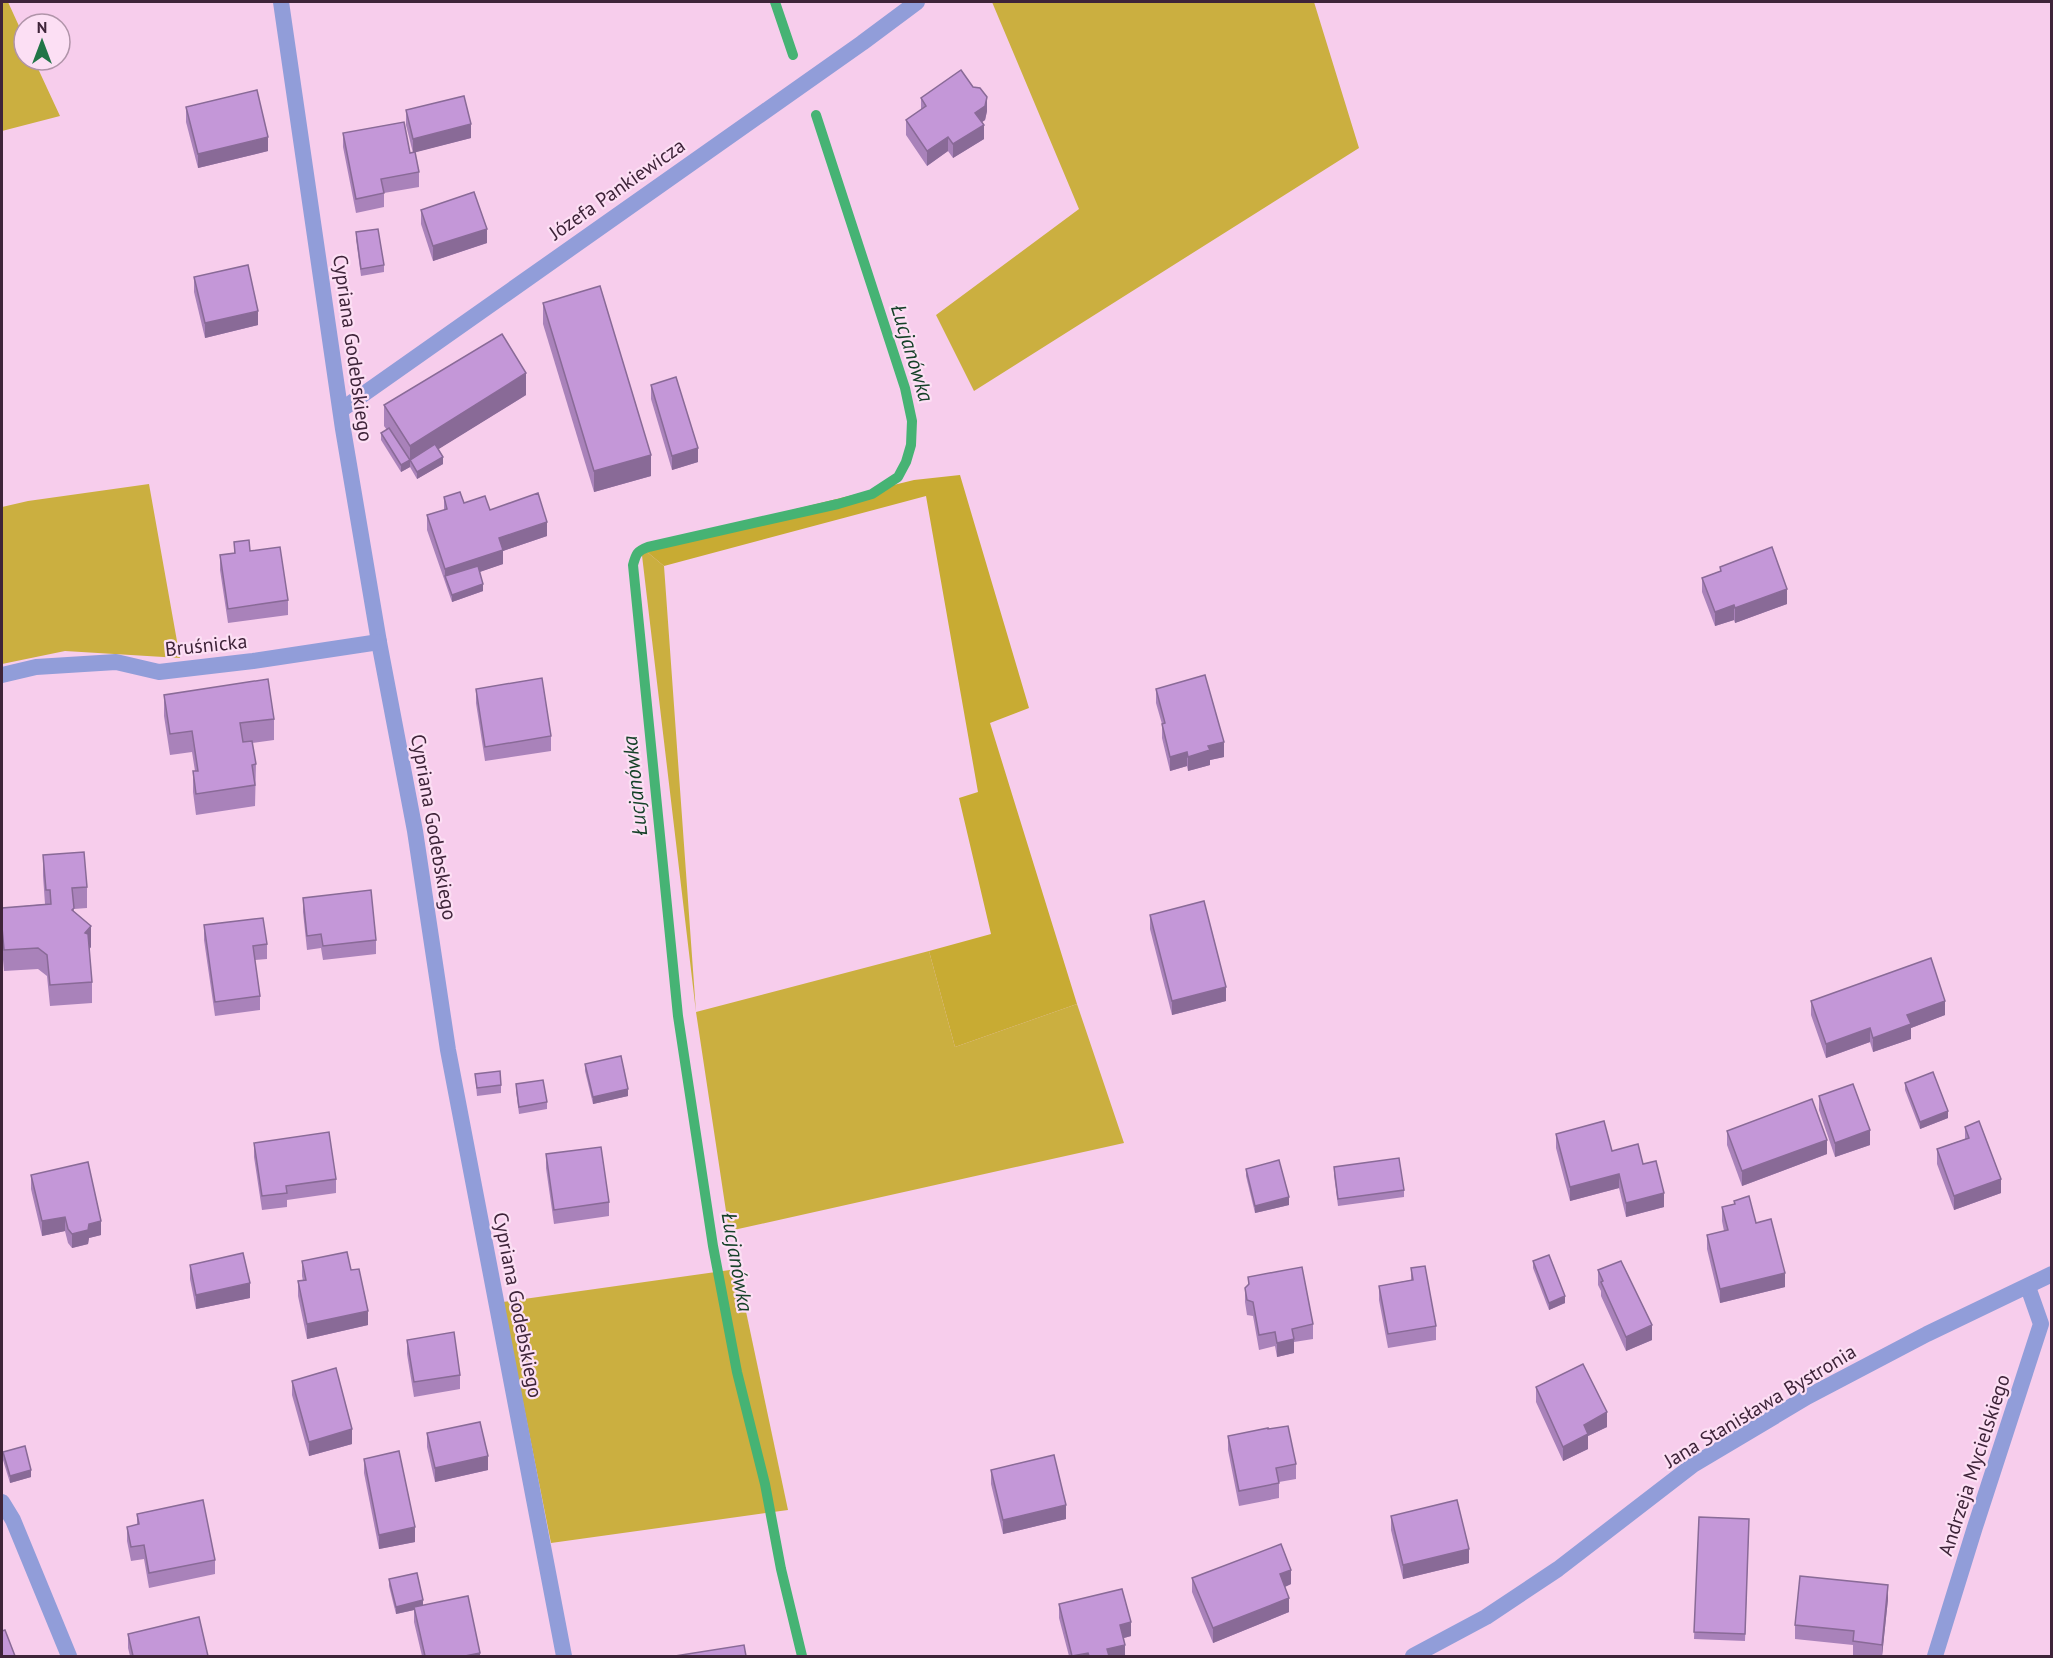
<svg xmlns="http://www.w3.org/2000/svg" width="2053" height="1658" font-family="'PT Sans',sans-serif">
<rect width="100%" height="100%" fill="#f7cdec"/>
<g fill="#cbaf40">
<path d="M 2,2 L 8,2 L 24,37 L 24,60 L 34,60 L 60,116 L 2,131 Z"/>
<path d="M 992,2 L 1314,2 L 1359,148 L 974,391 L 936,315 L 1079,209 Z"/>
<path d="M 149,484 L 180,658 L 65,651 L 2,664 L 2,507 L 28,501 Z"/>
<path d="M 641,547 L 664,566 L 696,1012 L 929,951 L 955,1047 L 1077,1004 L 1124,1143 L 729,1231 L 696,1012 Z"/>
<path d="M 737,1269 L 788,1510 L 551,1543 L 503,1302 Z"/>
</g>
<path fill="#c8ab33" d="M 960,475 L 1029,708 L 990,723 L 1077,1004 L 955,1047 L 929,951 L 991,934 L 959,798 L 978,792 L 926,496 L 664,566 L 641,547 L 914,480 Z"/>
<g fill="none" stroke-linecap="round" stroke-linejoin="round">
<g stroke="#46b374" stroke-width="10">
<path d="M 775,2 L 793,55"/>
<path d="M 802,1656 L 781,1569 L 765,1484 L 737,1372 L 713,1246 L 678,1016 L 633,565 C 636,554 637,551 648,547 L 838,504 L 872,494 L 898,477 L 906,462 L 911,445 L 912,421 L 905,388 L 816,115"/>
</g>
<g stroke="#919dd9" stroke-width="16">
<path d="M 281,2 L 343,429 L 379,642 L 415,831 L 448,1050 L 564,1656"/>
<path d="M 341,410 L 862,43 L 917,2"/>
<path d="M 2,675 L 36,667 L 116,662 L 159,672 L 253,661 L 379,642"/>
<path d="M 2,1502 L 13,1520 L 69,1656"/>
<path d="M 1935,1656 L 1975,1527 L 2041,1324 L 2028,1287"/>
</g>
<path stroke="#919dd9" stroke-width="16" d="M 1413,1656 L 1486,1617 L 1558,1569 L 1693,1465 L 1807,1397 L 1927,1334 L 2052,1274"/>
</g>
<g fill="#a982ba">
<path d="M 921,98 L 987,111 L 985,120 L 982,122 L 984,139 L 953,158 L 948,151 L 927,166 L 906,135 L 906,120 L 921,110 Z"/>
<path d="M 186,107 L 268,151 L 198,168 L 186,122 Z"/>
<path d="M 406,110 L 471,138 L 415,152 L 419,172 L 419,187 L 384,193 L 384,207 L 356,213 L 343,147 L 343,133 L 410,153 L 413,153 L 406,125 Z"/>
<path d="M 421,210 L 487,243 L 433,261 L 421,224 Z"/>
<path d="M 356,232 L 384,265 L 384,272 L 361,276 L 356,239 Z"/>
<path d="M 194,277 L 258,325 L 205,338 L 194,292 Z"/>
<path d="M 543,303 L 651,476 L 594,492 L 543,324 Z"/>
<path d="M 651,385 L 698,462 L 672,470 L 651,399 Z"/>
<path d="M 526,395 L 438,449 L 443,464 L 417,479 L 410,467 L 401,472 L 381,440 L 381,433 L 387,430 L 384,426 L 384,405 Z"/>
<path d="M 444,497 L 490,510 L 547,536 L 503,551 L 503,564 L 479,572 L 483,591 L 452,602 L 427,530 L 427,515 L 444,510 Z"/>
<path d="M 234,542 L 250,551 L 288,600 L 288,615 L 228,623 L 220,570 L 220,555 L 234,553 Z"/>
<path d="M 1720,567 L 1787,604 L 1735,623 L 1734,620 L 1715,626 L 1702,592 L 1702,578 L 1720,571 Z"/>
<path d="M 476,689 L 551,736 L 551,751 L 485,761 L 476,703 Z"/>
<path d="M 1156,689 L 1224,757 L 1210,760 L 1210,765 L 1188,771 L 1187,766 L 1170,771 L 1162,738 L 1162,724 L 1156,703 Z"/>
<path d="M 164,695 L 274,719 L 274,740 L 252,743 L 256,764 L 255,806 L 196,815 L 193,792 L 193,771 L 195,771 L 192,752 L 170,755 L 164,716 Z"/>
<path d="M 43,855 L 87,887 L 87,908 L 74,909 L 74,912 L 91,947 L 89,949 L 92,982 L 92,1003 L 50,1006 L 47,976 L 38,969 L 4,971 L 2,948 L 2,908 L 45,904 L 43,876 Z"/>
<path d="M 303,898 L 376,940 L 376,954 L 323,960 L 321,948 L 307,950 L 303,912 Z"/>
<path d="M 1150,915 L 1226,1001 L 1172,1015 L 1150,929 Z"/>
<path d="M 204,925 L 267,944 L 267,959 L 255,960 L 260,996 L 260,1010 L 215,1016 L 204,940 Z"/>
<path d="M 1811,1001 L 1945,1015 L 1911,1028 L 1911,1039 L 1873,1052 L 1870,1042 L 1826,1058 L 1811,1015 Z"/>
<path d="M 585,1064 L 628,1096 L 593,1104 L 585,1071 Z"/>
<path d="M 475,1074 L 501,1085 L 501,1093 L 477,1096 Z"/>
<path d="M 1905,1083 L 1948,1118 L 1920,1129 L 1905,1090 Z"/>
<path d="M 516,1084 L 547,1102 L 547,1109 L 519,1114 L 516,1091 Z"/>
<path d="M 1819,1096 L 1870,1145 L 1835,1157 L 1819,1110 Z"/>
<path d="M 1965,1127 L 2001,1193 L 1954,1210 L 1937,1164 L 1937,1149 L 1965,1139 Z"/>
<path d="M 1727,1131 L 1827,1154 L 1742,1186 L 1727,1145 Z"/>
<path d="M 1556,1134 L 1612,1151 L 1643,1164 L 1664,1207 L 1626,1217 L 1619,1188 L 1570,1201 L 1556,1148 Z"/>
<path d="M 254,1143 L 336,1179 L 336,1193 L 287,1200 L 287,1207 L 262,1210 L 254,1157 Z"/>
<path d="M 546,1154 L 609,1202 L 609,1216 L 554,1224 L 546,1168 Z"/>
<path d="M 1334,1167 L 1404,1190 L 1404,1197 L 1338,1206 L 1334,1175 Z"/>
<path d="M 1246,1169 L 1289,1205 L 1255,1213 L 1246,1176 Z"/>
<path d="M 31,1175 L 101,1235 L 89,1238 L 88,1244 L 72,1248 L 68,1243 L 65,1231 L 42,1236 L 31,1189 Z"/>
<path d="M 1734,1201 L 1756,1223 L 1785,1287 L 1720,1303 L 1707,1249 L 1707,1235 L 1724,1231 L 1722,1221 L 1722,1207 L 1734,1204 Z"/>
<path d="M 302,1261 L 351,1270 L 368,1325 L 307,1339 L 298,1296 L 298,1281 L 303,1281 L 302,1276 Z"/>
<path d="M 1533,1261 L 1565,1303 L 1549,1310 L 1533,1268 Z"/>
<path d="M 190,1265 L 250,1298 L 196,1309 L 190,1279 Z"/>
<path d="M 1411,1268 L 1436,1326 L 1436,1340 L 1388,1348 L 1379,1300 L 1379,1286 L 1411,1280 Z"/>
<path d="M 1598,1270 L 1652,1340 L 1626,1351 L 1601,1296 L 1601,1291 L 1598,1285 Z"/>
<path d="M 1248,1277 L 1313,1324 L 1313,1339 L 1294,1342 L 1294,1353 L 1277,1357 L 1275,1346 L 1259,1350 L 1253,1316 L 1247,1315 L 1245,1302 L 1245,1288 L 1248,1285 Z"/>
<path d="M 407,1340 L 460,1375 L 460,1389 L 414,1397 L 407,1354 Z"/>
<path d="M 292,1381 L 352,1444 L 309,1456 L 292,1395 Z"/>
<path d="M 1536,1387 L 1607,1427 L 1588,1436 L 1588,1449 L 1563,1461 L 1536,1402 Z"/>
<path d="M 1268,1429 L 1296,1464 L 1296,1479 L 1279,1482 L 1279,1498 L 1239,1506 L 1228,1450 L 1228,1436 Z"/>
<path d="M 427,1433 L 488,1470 L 435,1482 L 427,1447 Z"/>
<path d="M 3,1452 L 31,1477 L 10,1483 L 3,1460 Z"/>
<path d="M 364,1459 L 415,1542 L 379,1549 L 364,1473 Z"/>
<path d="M 991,1470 L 1066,1519 L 1003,1534 L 991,1484 Z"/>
<path d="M 137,1514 L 215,1560 L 215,1574 L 149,1588 L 144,1559 L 131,1561 L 127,1541 L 127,1527 L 137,1525 Z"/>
<path d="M 1391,1516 L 1469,1563 L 1403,1579 L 1391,1530 Z"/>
<path d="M 1699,1517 L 1749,1519 L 1745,1641 L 1694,1639 Z"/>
<path d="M 1192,1578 L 1291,1584 L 1285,1587 L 1289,1612 L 1213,1643 L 1192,1592 Z"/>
<path d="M 389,1579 L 423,1606 L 480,1656 L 422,1656 L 414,1622 L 414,1610 L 396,1614 L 389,1586 Z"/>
<path d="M 1888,1599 L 1882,1656 L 1862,1656 L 1853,1655 L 1853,1645 L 1795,1639 L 1795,1625 Z"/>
<path d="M 1059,1604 L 1131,1636 L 1124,1638 L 1125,1656 L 1069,1656 L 1059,1618 Z"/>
<path d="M 128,1634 L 208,1656 L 130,1656 L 128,1648 Z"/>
</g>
<g fill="#896a97">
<path d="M 987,97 L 987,111 L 985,120 L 975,127 L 975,113 Z"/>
<path d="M 471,124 L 471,138 L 413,153 L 413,139 Z"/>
<path d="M 984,125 L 984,139 L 953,158 L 953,144 Z"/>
<path d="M 268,137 L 268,151 L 198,168 L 198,154 Z"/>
<path d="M 948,137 L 948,151 L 927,166 L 927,151 Z"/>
<path d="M 487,229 L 487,243 L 433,261 L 433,246 Z"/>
<path d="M 258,311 L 258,325 L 205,338 L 205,323 Z"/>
<path d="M 526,373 L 526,395 L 413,465 L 410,460 L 410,446 Z"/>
<path d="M 698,448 L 698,462 L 672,470 L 672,456 Z"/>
<path d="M 651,455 L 651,476 L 594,492 L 594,471 Z"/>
<path d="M 443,457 L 443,464 L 417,479 L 417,472 Z"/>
<path d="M 410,460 L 410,467 L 401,472 L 401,465 Z"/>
<path d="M 547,522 L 547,536 L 503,551 L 503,564 L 448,583 L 445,576 L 445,569 L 499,538 Z"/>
<path d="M 483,584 L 483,591 L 452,602 L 452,595 Z"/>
<path d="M 1787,589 L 1787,604 L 1735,623 L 1735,608 Z"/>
<path d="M 1734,605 L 1734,620 L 1715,626 L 1715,612 Z"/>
<path d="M 1224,742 L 1224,757 L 1210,760 L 1210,765 L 1188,771 L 1188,757 L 1208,746 Z"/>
<path d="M 1187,752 L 1187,766 L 1170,771 L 1170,757 Z"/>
<path d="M 91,926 L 91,947 L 85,954 L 85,933 Z"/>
<path d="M 1226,987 L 1226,1001 L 1172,1015 L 1172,1001 Z"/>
<path d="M 1945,1001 L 1945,1015 L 1911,1028 L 1911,1039 L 1873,1052 L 1873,1038 L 1907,1015 Z"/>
<path d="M 1870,1028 L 1870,1042 L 1826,1058 L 1826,1044 Z"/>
<path d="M 628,1089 L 628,1096 L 593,1104 L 593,1097 Z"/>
<path d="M 1948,1111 L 1948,1118 L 1920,1129 L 1920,1122 Z"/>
<path d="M 1870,1130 L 1870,1145 L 1835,1157 L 1835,1143 Z"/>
<path d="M 1827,1140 L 1827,1154 L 1742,1186 L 1742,1171 Z"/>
<path d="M 1619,1174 L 1619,1188 L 1570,1201 L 1570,1187 Z"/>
<path d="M 2001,1179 L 2001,1193 L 1954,1210 L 1954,1196 Z"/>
<path d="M 1664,1193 L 1664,1207 L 1626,1217 L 1626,1203 Z"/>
<path d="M 1289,1197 L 1289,1205 L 1255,1213 L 1255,1206 Z"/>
<path d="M 65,1217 L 65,1231 L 42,1236 L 42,1221 Z"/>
<path d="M 101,1221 L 101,1235 L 89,1238 L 88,1244 L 72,1248 L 72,1234 L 89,1224 Z"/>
<path d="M 1785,1273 L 1785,1287 L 1720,1303 L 1720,1289 Z"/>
<path d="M 250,1283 L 250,1298 L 196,1309 L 196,1295 Z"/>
<path d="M 1565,1296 L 1565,1303 L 1549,1310 L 1549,1303 Z"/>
<path d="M 368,1311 L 368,1325 L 307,1339 L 307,1324 Z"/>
<path d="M 1652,1325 L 1652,1340 L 1626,1351 L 1626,1337 Z"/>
<path d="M 1294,1339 L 1294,1353 L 1277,1357 L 1277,1343 Z"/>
<path d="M 1607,1412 L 1607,1427 L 1588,1436 L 1588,1449 L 1563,1461 L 1563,1447 L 1584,1425 Z"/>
<path d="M 352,1429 L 352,1444 L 309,1456 L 309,1442 Z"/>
<path d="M 488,1456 L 488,1470 L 435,1482 L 435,1468 Z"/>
<path d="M 31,1470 L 31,1477 L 10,1483 L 10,1476 Z"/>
<path d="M 1066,1505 L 1066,1519 L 1003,1534 L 1003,1520 Z"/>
<path d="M 415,1527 L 415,1542 L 379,1549 L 379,1535 Z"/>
<path d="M 1469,1549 L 1469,1563 L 1403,1579 L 1403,1565 Z"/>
<path d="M 1291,1570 L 1291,1584 L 1280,1589 L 1280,1574 Z"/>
<path d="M 1888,1585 L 1888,1599 L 1882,1656 L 1882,1645 Z"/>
<path d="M 1289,1598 L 1289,1612 L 1213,1643 L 1213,1628 Z"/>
<path d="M 423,1600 L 423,1608 L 396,1614 L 396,1607 Z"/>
<path d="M 1131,1622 L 1131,1636 L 1120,1639 L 1120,1625 Z"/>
<path d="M 1125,1645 L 1125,1656 L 1107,1656 L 1107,1649 Z"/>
<path d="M 480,1653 L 480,1656 L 465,1656 Z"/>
<path d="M 1088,1653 L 1088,1656 L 1075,1656 Z"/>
</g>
<g fill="#c497d8" stroke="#896a97" stroke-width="1.5">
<path d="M 961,70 L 973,87 L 980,88 L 987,97 L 985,106 L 975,113 L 984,125 L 953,144 L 948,137 L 927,151 L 906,120 L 926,106 L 921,98 Z"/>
<path d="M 257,90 L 268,137 L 198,154 L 186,107 Z"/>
<path d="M 464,96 L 471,124 L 413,139 L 406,110 Z"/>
<path d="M 404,122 L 410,153 L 415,152 L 419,172 L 381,179 L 384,193 L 356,199 L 343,133 Z"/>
<path d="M 474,192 L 487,229 L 433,246 L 421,210 Z"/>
<path d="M 378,229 L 384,265 L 361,269 L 356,232 Z"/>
<path d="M 248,265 L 258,311 L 205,323 L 194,277 Z"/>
<path d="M 600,286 L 651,455 L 594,471 L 543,303 Z"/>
<path d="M 502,334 L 526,373 L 410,446 L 384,405 Z"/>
<path d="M 676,377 L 698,448 L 672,456 L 651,385 Z"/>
<path d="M 389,428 L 410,460 L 401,465 L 381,433 Z"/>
<path d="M 435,444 L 443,457 L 417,472 L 410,460 Z"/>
<path d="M 460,492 L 464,503 L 485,496 L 490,510 L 538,493 L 547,522 L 499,538 L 503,550 L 445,569 L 427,515 L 447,509 L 444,497 Z"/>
<path d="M 249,540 L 250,551 L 280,547 L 288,600 L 228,609 L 220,555 L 235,553 L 234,542 Z"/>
<path d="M 1772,547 L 1787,589 L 1735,608 L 1734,605 L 1715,612 L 1702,578 L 1721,571 L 1720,567 Z"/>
<path d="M 478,566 L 483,584 L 452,595 L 445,576 Z"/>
<path d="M 1205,675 L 1224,742 L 1208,746 L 1210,750 L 1188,757 L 1187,752 L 1170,757 L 1162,724 L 1165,723 L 1156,689 Z"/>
<path d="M 542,678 L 551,736 L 485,747 L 476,689 Z"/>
<path d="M 268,679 L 274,719 L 240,723 L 243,742 L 252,741 L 256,764 L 252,765 L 255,785 L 196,794 L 193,771 L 198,771 L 192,731 L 170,734 L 164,695 Z"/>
<path d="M 84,852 L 87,887 L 72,888 L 74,908 L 72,910 L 91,926 L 85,933 L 88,934 L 92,982 L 50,985 L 47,955 L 38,948 L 4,950 L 2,927 L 2,908 L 51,904 L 50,890 L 46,890 L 43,855 Z"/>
<path d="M 371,890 L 376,940 L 323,946 L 321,934 L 307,936 L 303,898 Z"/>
<path d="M 1204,901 L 1226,987 L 1172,1001 L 1150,915 Z"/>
<path d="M 263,918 L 267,944 L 253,946 L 260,996 L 215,1002 L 204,925 Z"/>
<path d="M 1931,958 L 1945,1001 L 1907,1015 L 1911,1024 L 1873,1038 L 1870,1028 L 1826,1044 L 1811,1001 Z"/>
<path d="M 621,1056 L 628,1089 L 593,1097 L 585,1064 Z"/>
<path d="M 500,1071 L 501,1085 L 477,1088 L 475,1074 Z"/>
<path d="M 1933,1072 L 1948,1111 L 1920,1122 L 1905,1083 Z"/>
<path d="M 543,1080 L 547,1102 L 519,1107 L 516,1084 Z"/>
<path d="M 1853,1084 L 1870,1130 L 1835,1143 L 1819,1096 Z"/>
<path d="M 1812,1099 L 1827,1140 L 1742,1171 L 1727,1131 Z"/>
<path d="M 1604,1121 L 1612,1151 L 1638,1144 L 1643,1164 L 1656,1161 L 1664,1193 L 1626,1203 L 1619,1174 L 1570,1187 L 1556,1134 Z"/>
<path d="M 1979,1121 L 2001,1179 L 1954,1196 L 1937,1149 L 1969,1138 L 1965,1127 Z"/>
<path d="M 329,1132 L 336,1179 L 286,1186 L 287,1193 L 262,1196 L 254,1143 Z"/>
<path d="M 601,1147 L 609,1202 L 554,1210 L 546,1154 Z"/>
<path d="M 1399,1158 L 1404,1190 L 1338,1199 L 1334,1167 Z"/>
<path d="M 1279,1160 L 1289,1197 L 1255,1206 L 1246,1169 Z"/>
<path d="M 88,1162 L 101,1221 L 89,1224 L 88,1230 L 72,1234 L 68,1229 L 65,1217 L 42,1221 L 31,1175 Z"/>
<path d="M 1749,1196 L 1756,1223 L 1771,1219 L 1785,1273 L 1720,1289 L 1707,1235 L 1728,1230 L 1722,1207 L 1735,1204 L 1734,1201 Z"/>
<path d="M 347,1252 L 351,1270 L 359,1269 L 368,1311 L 307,1324 L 298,1281 L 306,1280 L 302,1261 Z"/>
<path d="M 243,1253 L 250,1283 L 196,1295 L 190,1265 Z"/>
<path d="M 1549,1255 L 1565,1296 L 1549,1303 L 1533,1261 Z"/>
<path d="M 1621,1261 L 1652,1325 L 1626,1337 L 1601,1282 L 1603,1281 L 1598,1270 Z"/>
<path d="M 1425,1266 L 1436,1326 L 1388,1334 L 1379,1286 L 1413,1280 L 1411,1268 Z"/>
<path d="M 1302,1267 L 1313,1324 L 1292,1329 L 1294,1339 L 1277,1343 L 1275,1332 L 1259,1335 L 1253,1302 L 1247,1300 L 1245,1288 L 1249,1284 L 1248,1277 Z"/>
<path d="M 454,1332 L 460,1375 L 414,1382 L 407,1340 Z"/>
<path d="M 1583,1364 L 1607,1412 L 1584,1425 L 1588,1434 L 1563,1447 L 1536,1387 Z"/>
<path d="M 336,1368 L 352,1429 L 309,1442 L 292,1381 Z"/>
<path d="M 480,1422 L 488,1456 L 435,1468 L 427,1433 Z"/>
<path d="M 1288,1426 L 1296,1464 L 1276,1468 L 1279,1483 L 1239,1491 L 1228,1436 L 1268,1428 L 1268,1429 Z"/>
<path d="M 25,1446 L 31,1470 L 10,1476 L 3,1452 Z"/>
<path d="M 399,1451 L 415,1527 L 379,1535 L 364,1459 Z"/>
<path d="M 1054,1455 L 1066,1505 L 1003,1520 L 991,1470 Z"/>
<path d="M 203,1500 L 215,1560 L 149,1573 L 144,1545 L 131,1547 L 127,1527 L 139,1524 L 137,1514 Z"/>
<path d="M 1457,1500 L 1469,1549 L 1403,1565 L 1391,1516 Z"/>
<path d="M 1699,1517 L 1749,1519 L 1745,1634 L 1694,1632 Z"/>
<path d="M 1281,1544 L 1291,1570 L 1280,1574 L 1289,1598 L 1213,1628 L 1192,1578 Z"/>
<path d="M 417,1573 L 423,1600 L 396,1607 L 389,1579 Z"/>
<path d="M 1800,1576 L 1888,1585 L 1882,1645 L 1853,1641 L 1854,1631 L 1795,1625 Z"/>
<path d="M 1122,1589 L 1131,1622 L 1120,1625 L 1125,1645 L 1107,1649 L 1109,1656 L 1089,1656 L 1088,1653 L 1072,1656 L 1059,1604 Z"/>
<path d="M 468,1596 L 480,1653 L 465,1656 L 425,1656 L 414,1607 Z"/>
<path d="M 199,1617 L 208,1656 L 133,1656 L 128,1634 Z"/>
<path d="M 5,1630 L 15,1656 L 2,1656 L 2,1631 Z"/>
<path d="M 744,1645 L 746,1656 L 675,1656 Z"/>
</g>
<g text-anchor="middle" stroke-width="4.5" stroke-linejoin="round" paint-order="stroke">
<g font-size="20" fill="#3e2439" stroke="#fcdff4">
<text transform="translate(617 189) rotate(-35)" y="7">Józefa Pankiewicza</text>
<text transform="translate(353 348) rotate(82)" y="7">Cypriana Godebskiego</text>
<text transform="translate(206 645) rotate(-6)" y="7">Bruśnicka</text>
<text transform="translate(434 827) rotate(80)" y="7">Cypriana Godebskiego</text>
<text transform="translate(518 1305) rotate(79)" y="7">Cypriana Godebskiego</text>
<text transform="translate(1760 1406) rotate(-31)" y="7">Jana Stanisława Bystronia</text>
<text transform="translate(1974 1465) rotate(-72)" y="7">Andrzeja Mycielskiego</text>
</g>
<g font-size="21" font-style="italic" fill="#154128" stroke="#fcdff4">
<text transform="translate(912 353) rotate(73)" y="7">Łucjanówka</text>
<text transform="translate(635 786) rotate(-96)" y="7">Łucjanówka</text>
<text transform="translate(737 1262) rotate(80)" y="7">Łucjanówka</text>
</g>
</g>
<rect width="2053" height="1658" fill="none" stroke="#3e2439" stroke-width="6"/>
<g transform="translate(42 42)"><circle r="28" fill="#fcdff4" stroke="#b094a9" stroke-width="1.5"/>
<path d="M0-4.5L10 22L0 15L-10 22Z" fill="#217547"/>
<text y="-9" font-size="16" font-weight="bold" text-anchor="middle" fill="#3e2439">N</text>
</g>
</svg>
